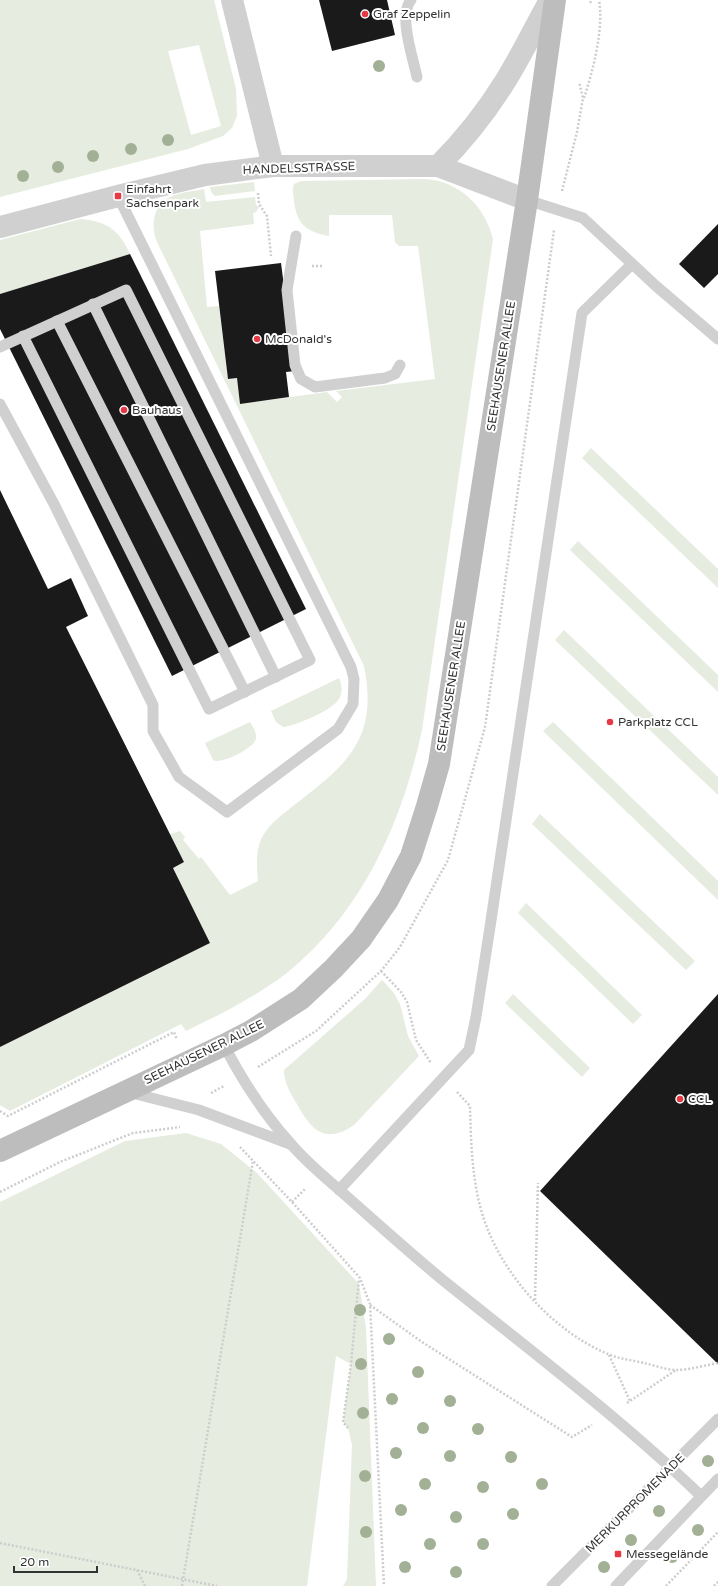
<svg xmlns="http://www.w3.org/2000/svg" width="718" height="1586" font-family="'Varela Round',sans-serif">
<rect width="100%" height="100%" fill="#fff"/>
<g fill="#e6ecdf" fill-rule="evenodd">
<path d="M 0,0 L 214,0 L 236,89 L 237,116 L 232,128 L 223,136 L 188,149 L 0,197 ZM 199,45 L 221,126 L 191,135 L 168,51 Z"/>
<path d="M 425,179 C 459,181 485,206 493,239 L 422,730 C 402,822 363,911 288,972 C 257,996 221,1014 186,1031 L 181,1024 L 10,1111 L 0,1105 L 0,1047 L 210,943 L 173,868 L 184,862 L 170,834 L 180,831 L 185,837 L 183,840 L 199,859 L 201,857 L 230,895 L 258,881 C 257,870 256,856 259,845 C 264,828 279,817 293,806 C 346,765 379,740 364,666 L 157,242 C 150,225 153,204 172,196 C 182,192 194,191 204,189 L 206,202 L 255,197 L 256,205 L 259,207 L 256,212 L 253,213 L 254,224 L 200,231 L 207,307 L 219,306 L 228,379 L 237,378 L 240,404 L 327,392 L 337,402 L 342,397 L 336,391 L 435,379 L 418,246 L 399,246 L 395,242 L 392,215 L 329,215 L 329,236 C 306,232 296,223 294,200 C 293,194 292,189 294,184 L 301,181 Z"/>
<path d="M 254,182 L 255,191 L 215,196 L 211,192 L 210,187 Z"/>
<path d="M 80,219 C 107,221 119,230 130,254 L 0,294 L 0,240 Z"/>
<path d="M 591,448 L 718,569 L 718,588 L 582,458 Z"/>
<path d="M 578,541 L 718,675 L 718,692 L 570,550 Z"/>
<path d="M 564,630 L 718,777 L 718,795 L 555,640 Z"/>
<path d="M 339,678 C 342,685 343,692 339,699 C 333,710 295,726 283,727 L 276,722 L 271,711 Z"/>
<path d="M 250,722 C 253,727 257,733 256,739 C 254,748 221,765 213,760 L 205,743 Z"/>
<path d="M 553,722 L 718,881 L 718,900 L 543,731 Z"/>
<path d="M 540,814 L 695,961 L 686,970 L 532,824 Z"/>
<path d="M 526,903 L 642,1015 L 633,1024 L 518,913 Z"/>
<path d="M 382,980 L 394,993 L 400,1004 L 408,1036 L 419,1056 L 354,1125 C 325,1145 311,1130 297,1104 C 290,1092 284,1083 284,1070 L 365,999 Z"/>
<path d="M 513,994 L 590,1068 L 582,1077 L 505,1003 Z"/>
<path d="M 186,1133 L 221,1144 L 257,1173 L 359,1284 L 366,1328 L 376,1586 L 343,1586 L 347,1579 L 352,1445 L 348,1428 L 343,1422 L 351,1364 L 336,1356 L 307,1586 L 0,1586 L 0,1202 L 125,1141 Z"/>
</g>
<g fill="#1a1a1a">
<path d="M 319,0 L 387,0 L 395,35 L 332,51 Z"/>
<path d="M 718,224 L 718,274 L 704,288 L 679,264 Z"/>
<path d="M 130,254 L 306,609 L 172,676 L 0,329 L 0,294 Z"/>
<path d="M 281,263 L 295,371 L 286,372 L 289,397 L 240,404 L 237,378 L 228,379 L 215,271 Z"/>
<path d="M 0,490 L 48,589 L 71,578 L 88,616 L 66,627 L 184,862 L 173,868 L 210,943 L 0,1047 Z"/>
<path d="M 718,994 L 718,1364 L 540,1191 Z"/>
</g>
<g fill="none" stroke-linecap="round" stroke-linejoin="round">
<g stroke="#cdcdcd" stroke-width="2.5" stroke-dasharray="2 2" stroke-linecap="butt">
<path d="M 590,3 L 592,0"/>
<path d="M 584,98 C 593,71 604,28 599,0"/>
<path d="M 562,191 L 577,132 L 583,98 L 579,82"/>
<path d="M 258,193 L 259,204 L 267,216 L 271,256"/>
<path d="M 312,266 L 323,266"/>
<path d="M 381,971 L 401,992 L 407,1002 L 416,1040 L 431,1063"/>
<path d="M 258,1067 L 316,1031 L 381,971 L 400,947 L 448,860 L 485,727 L 554,230"/>
<path d="M 457,1092 L 470,1106 C 471,1145 472,1188 486,1225 C 506,1279 555,1332 608,1354 C 619,1359 632,1360 644,1363 C 654,1365 666,1370 676,1370 C 690,1370 705,1365 718,1363"/>
<path d="M 211,1093 L 224,1086"/>
<path d="M 0,1111 L 8,1116 L 174,1032 L 177,1040"/>
<path d="M 240,1147 L 292,1202 L 360,1278 L 370,1304 L 384,1586"/>
<path d="M 0,1192 L 60,1162 L 133,1133 L 180,1127"/>
<path d="M 292,1202 L 306,1188"/>
<path d="M 535,1300 L 538,1183"/>
<path d="M 370,1305 L 422,1342 L 572,1437 L 592,1425"/>
<path d="M 609,1355 L 630,1401"/>
<path d="M 627,1403 L 676,1370"/>
<path d="M 348,1428 L 343,1422 L 351,1364 L 359,1279"/>
<path d="M 0,1543 L 217,1586"/>
<path d="M 137,1570 L 145,1586"/>
<path d="M 182,1586 L 253,1161"/>
<path d="M 666,1586 L 718,1532"/>
<path d="M 714,1586 L 718,1582"/>
</g>
<g stroke="#d0d0d0" stroke-width="11">
<path d="M 411,0 C 398,15 413,58 417,77"/>
<path d="M 527,200 L 583,218 L 656,286 L 718,339"/>
<path d="M 296,236 L 287,290 L 295,365 L 301,379 L 315,387 L 385,378 L 395,374 L 400,365"/>
<path d="M 93,304 L 276,677"/>
<path d="M 57,321 L 245,692"/>
<path d="M 0,347 L 126,290 L 310,660 L 209,709 L 23,336"/>
<path d="M 0,404 L 54,504 L 153,705 L 153,731 L 179,777 L 227,812 L 338,729 L 353,704 L 354,679 L 351,667 L 118,196"/>
<path d="M 224,1045 C 242,1080 264,1114 291,1144 C 306,1162 326,1178 344,1194 C 377,1223 410,1253 444,1281 C 531,1351 621,1419 701,1496"/>
<path d="M 128,1092 L 199,1110 L 290,1144"/>
<path d="M 339,1190 L 469,1050 L 476,1017 L 490,927 L 582,313 L 632,264"/>
<path d="M 552,1586 L 718,1419"/>
<path d="M 616,1586 L 718,1479"/>
</g>
<g stroke="#d0d0d0" stroke-width="22">
<path d="M 232,0 L 273,166"/>
<path d="M 438,166 C 464,140 487,111 506,80 C 522,54 535,27 550,0"/>
<path d="M 0,227 L 118,196 L 205,175 L 273,166 L 438,166 L 527,200"/>
</g>
<path stroke="#bdbdbd" stroke-width="22" d="M 0,1151 L 224,1045 L 251,1031 L 301,999 L 333,969 L 361,939 L 388,900 L 411,856 L 427,806 L 439,764 L 527,200 L 555,0"/>
</g>
<g fill="#a2b095">
<circle cx="379" cy="66" r="6"/>
<circle cx="168" cy="140" r="6"/>
<circle cx="131" cy="149" r="6"/>
<circle cx="93" cy="156" r="6"/>
<circle cx="58" cy="167" r="6"/>
<circle cx="23" cy="176" r="6"/>
<circle cx="360" cy="1310" r="6"/>
<circle cx="389" cy="1339" r="6"/>
<circle cx="361" cy="1364" r="6"/>
<circle cx="418" cy="1372" r="6"/>
<circle cx="392" cy="1399" r="6"/>
<circle cx="450" cy="1401" r="6"/>
<circle cx="363" cy="1413" r="6"/>
<circle cx="423" cy="1428" r="6"/>
<circle cx="478" cy="1429" r="6"/>
<circle cx="396" cy="1453" r="6"/>
<circle cx="450" cy="1456" r="6"/>
<circle cx="511" cy="1457" r="6"/>
<circle cx="708" cy="1461" r="6"/>
<circle cx="365" cy="1476" r="6"/>
<circle cx="425" cy="1484" r="6"/>
<circle cx="542" cy="1484" r="6"/>
<circle cx="483" cy="1487" r="6"/>
<circle cx="401" cy="1510" r="6"/>
<circle cx="659" cy="1511" r="6"/>
<circle cx="513" cy="1514" r="6"/>
<circle cx="456" cy="1517" r="6"/>
<circle cx="698" cy="1530" r="6"/>
<circle cx="366" cy="1532" r="6"/>
<circle cx="631" cy="1540" r="6"/>
<circle cx="430" cy="1544" r="6"/>
<circle cx="483" cy="1544" r="6"/>
<circle cx="672" cy="1557" r="6"/>
<circle cx="405" cy="1567" r="6"/>
<circle cx="604" cy="1567" r="6"/>
<circle cx="456" cy="1572" r="6"/>
</g>
<g fill="#e63946" stroke="#fff" stroke-width="1.5">
<circle cx="365" cy="14" r="4"/>
<rect x="114" y="192" width="8" height="8" rx="2"/>
<circle cx="257" cy="339" r="4"/>
<circle cx="124" cy="410" r="4"/>
<circle cx="610" cy="722" r="4"/>
<circle cx="680" cy="1099" r="4"/>
<rect x="614" y="1550" width="8" height="8" rx="2"/>
</g>
<g text-anchor="middle" stroke-width="4" stroke-linejoin="round" paint-order="stroke">
<g font-size="12" fill="#333" stroke="#fff" text-anchor="start">
<text x="373" y="18">Graf Zeppelin</text>
<text x="126" y="193">Einfahrt<tspan x="126" dy="14">Sachsenpark</tspan></text>
<text x="265" y="343">McDonald's</text>
<text x="132" y="414">Bauhaus</text>
<text x="618" y="726">Parkplatz CCL</text>
<text x="688" y="1103">CCL</text>
<text x="626" y="1558">Messegelände</text>
</g>
<g font-size="12" fill="#333" stroke="#fff">
<text transform="translate(299 168) rotate(-2)" y="4">HANDELSSTRASSE</text>
<text transform="translate(501 366) rotate(-81)" y="4">SEEHAUSENER ALLEE</text>
<text transform="translate(451 686) rotate(-81)" y="4">SEEHAUSENER ALLEE</text>
<text transform="translate(204 1052) rotate(-26)" y="4">SEEHAUSENER ALLEE</text>
<text transform="translate(635 1503) rotate(-45)" y="4">MERKURPROMENADE</text>
</g>
</g>
<path d="M14 1566v6h83v-6" fill="none" stroke="#333333" stroke-width="2"/>
<text x="20" y="1566" font-size="12" fill="#333333" stroke="#ffffff" stroke-width="3" paint-order="stroke">20 m</text>
</svg>
